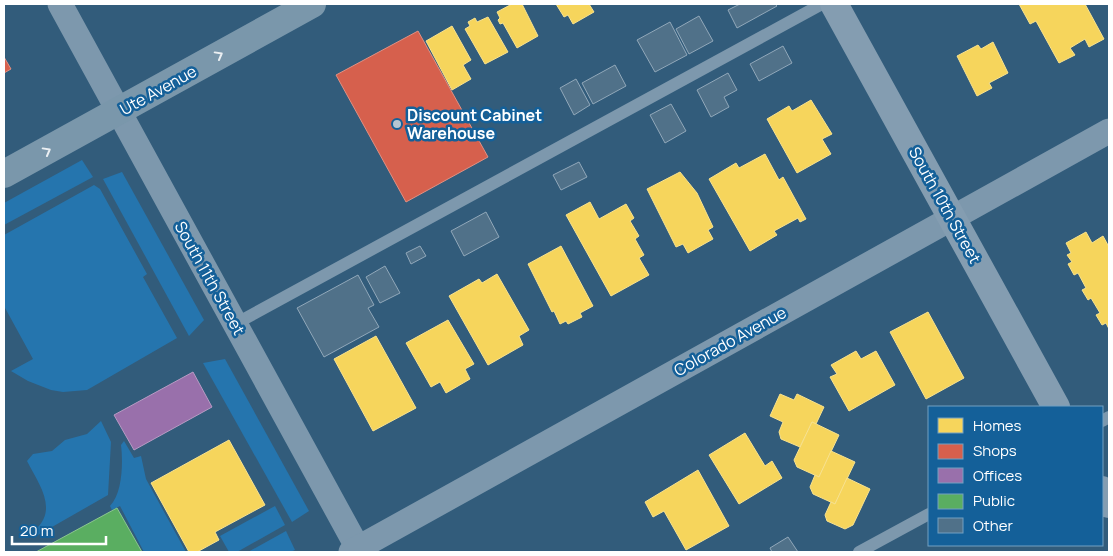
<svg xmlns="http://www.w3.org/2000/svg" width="1113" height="556" font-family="Manrope,sans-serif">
<rect width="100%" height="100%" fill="#325c7b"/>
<g fill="#2575ae">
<path d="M 82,160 L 93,177 L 4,225 L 4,203 Z"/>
<path d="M 122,172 L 204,320 L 189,336 L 103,179 Z"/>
<path d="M 94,185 L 100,189 L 147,274 L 143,277 L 177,338 L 87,390 L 63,392 L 51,390 L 28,381 L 11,371 L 33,359 L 4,306 L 4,235 Z"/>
<path d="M 225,359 L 309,511 L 292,522 L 203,363 Z"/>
<path d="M 101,421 L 111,442 L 108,495 L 38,535 L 35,530 C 59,509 38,483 27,461 L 33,454 L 52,451 L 65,440 L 87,434 Z"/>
<path d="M 124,441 L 134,458 L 141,456 L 146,479 L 186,552 L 144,552 L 120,506 L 112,510 L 110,506 C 123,493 123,461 121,445 Z"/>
<path d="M 275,506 L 285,525 L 237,552 L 229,552 L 220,536 Z"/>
<path d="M 286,531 L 295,550 L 290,552 L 248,552 Z"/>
</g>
<g fill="#f6d55c" stroke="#f9e28d">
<path d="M 512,4 L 522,4 L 538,36 L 517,48 L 503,23 L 500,24 L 498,20 L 500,18 L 497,12 Z"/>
<path d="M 556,4 L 589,4 L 594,12 L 573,24 L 568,15 L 564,17 Z"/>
<path d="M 1019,4 L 1085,4 L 1104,39 L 1089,47 L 1085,39 L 1070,48 L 1075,55 L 1059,63 L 1036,21 L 1030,24 Z"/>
<path d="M 488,17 L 508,52 L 485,64 L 465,29 L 470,26 L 468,22 L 475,18 L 477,22 Z"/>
<path d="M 452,26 L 471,60 L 463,65 L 471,79 L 452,90 L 426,41 Z"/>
<path d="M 993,42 L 1008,73 L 989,83 L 992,88 L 977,96 L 957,56 L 978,45 L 981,49 Z"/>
<path d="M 811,100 L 832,134 L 822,139 L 831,154 L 797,173 L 767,119 L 789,106 L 792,111 Z"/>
<path d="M 765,154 L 779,180 L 783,177 L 806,219 L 800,222 L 798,218 L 774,231 L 777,235 L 750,251 L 709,179 L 736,163 L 739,168 Z"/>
<path d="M 680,172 L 697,193 L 713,227 L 708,230 L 713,239 L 688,253 L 683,244 L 676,247 L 647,189 Z"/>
<path d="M 590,202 L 599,219 L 626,204 L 634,218 L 630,221 L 639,236 L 635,239 L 644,255 L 639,258 L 649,275 L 611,296 L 566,215 Z"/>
<path d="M 1086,232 L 1092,243 L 1103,236 L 1109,247 L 1109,329 L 1106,323 L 1102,325 L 1096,315 L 1100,313 L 1091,298 L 1088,300 L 1082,290 L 1086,288 L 1078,273 L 1074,275 L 1068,264 L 1072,262 L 1067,255 L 1071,253 L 1066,243 Z"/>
<path d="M 561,246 L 593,306 L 580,313 L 582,317 L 568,324 L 566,321 L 560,324 L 554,311 L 552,312 L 528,264 Z"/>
<path d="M 497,274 L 529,330 L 519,336 L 523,345 L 488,365 L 449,296 L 479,279 L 482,283 Z"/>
<path d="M 928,312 L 964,378 L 926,399 L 890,332 Z"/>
<path d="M 448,320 L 474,364 L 465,369 L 470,379 L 446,393 L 440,382 L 431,387 L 406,343 Z"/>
<path d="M 376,336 L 416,408 L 373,431 L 334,359 Z"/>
<path d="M 856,351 L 861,359 L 876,351 L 895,385 L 849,411 L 830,377 L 837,374 L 831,365 Z"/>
<path d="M 780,394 L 794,400 L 797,394 L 824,407 L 816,424 L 812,422 L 800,447 L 781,439 L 779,432 L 783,422 L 770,416 Z"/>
<path d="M 812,422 L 839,435 L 819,477 L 797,467 L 794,460 Z"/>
<path d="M 745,433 L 765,466 L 772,461 L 782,478 L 739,504 L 709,455 Z"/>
<path d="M 229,440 L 265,505 L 215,532 L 219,540 L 197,552 L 189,552 L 151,483 Z"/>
<path d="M 831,451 L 855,462 L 835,504 L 813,494 L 810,487 L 815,475 L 819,477 Z"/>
<path d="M 698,470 L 729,526 L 686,550 L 664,511 L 653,517 L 645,502 Z"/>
<path d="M 847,478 L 870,489 L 853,525 L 845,529 L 827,521 L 825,515 L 831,502 L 835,504 Z"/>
</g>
<g fill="#d6604d" stroke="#e29082">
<path d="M 418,31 L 488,157 L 406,202 L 336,75 Z"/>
<path d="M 4,57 L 11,69 L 4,73 Z"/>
</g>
<path fill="#9970ab" stroke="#b89bc4" d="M 193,372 L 212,407 L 134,450 L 114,415 Z"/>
<path fill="#5aae61" stroke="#8cc690" d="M 117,508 L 142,552 L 36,552 Z"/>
<g fill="#507189" stroke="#91a8ba">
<path d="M 740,4 L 775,4 L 777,6 L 737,28 L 728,10 Z"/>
<path d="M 699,16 L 713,41 L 689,54 L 676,29 Z"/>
<path d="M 670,22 L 687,55 L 655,72 L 637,40 Z"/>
<path d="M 783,46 L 792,63 L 759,81 L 750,64 Z"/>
<path d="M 615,65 L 626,86 L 593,104 L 582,83 Z"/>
<path d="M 728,73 L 737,90 L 724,97 L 729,107 L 711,117 L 697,90 Z"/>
<path d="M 576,79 L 590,105 L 574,115 L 560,88 Z"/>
<path d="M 671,104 L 686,131 L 665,143 L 650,115 Z"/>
<path d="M 579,162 L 587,177 L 561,190 L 553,175 Z"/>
<path d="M 486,212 L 499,237 L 464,256 L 451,231 Z"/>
<path d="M 420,246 L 426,256 L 411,264 L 406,253 Z"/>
<path d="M 385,266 L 400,293 L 380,303 L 366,277 Z"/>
<path d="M 358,275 L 374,305 L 368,308 L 379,327 L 324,357 L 297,308 Z"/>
<path d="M 788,537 L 798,552 L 772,552 L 770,548 Z"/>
</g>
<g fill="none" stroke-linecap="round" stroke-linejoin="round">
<g stroke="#7d98ad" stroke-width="12">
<path d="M 235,324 L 822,4"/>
<path d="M 1102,421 L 1109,417"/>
<path d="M 859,552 L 929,514"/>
</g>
<g stroke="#7d98ad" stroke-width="25">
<path d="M 60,4 L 360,552"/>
<path d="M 351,552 L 1109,131"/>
</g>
<g stroke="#849db1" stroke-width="28">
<path d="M 834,4 L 1056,407"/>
<path d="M 1102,490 L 1109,504"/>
</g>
<path stroke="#7a97ab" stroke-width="28" d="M 4,174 L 312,4"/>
</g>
<defs><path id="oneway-chevron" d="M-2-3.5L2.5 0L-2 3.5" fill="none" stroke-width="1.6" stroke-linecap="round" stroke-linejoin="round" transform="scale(1.25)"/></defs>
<g stroke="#ebeff2">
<use href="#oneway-chevron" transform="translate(219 55) rotate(-29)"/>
<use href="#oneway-chevron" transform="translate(47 151) rotate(-29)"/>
</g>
<circle fill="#b7c6d1" stroke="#146099" stroke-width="2" cx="397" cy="124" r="5"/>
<g text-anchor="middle" stroke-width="5" stroke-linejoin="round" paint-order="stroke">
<g font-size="16" fill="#fff" stroke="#146099">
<text transform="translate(158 90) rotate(-29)" y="6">Ute Avenue</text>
<text transform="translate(945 205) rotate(61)" y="6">South 10th Street</text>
<text transform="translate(210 278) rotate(61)" y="6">South 11th Street</text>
<text transform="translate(730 341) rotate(-29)" y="6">Colorado Avenue</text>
</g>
<g font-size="16" font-weight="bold" fill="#fff" stroke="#146099" text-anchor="start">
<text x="407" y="121">Discount Cabinet<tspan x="407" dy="18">Warehouse</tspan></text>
</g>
</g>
<rect width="1113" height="556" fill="none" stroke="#ffffff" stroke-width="10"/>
<rect x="928" y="406" width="175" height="140" fill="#146099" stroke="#72a0c2"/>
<rect x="938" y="418" width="25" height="15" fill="#f6d55c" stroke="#72a0c2"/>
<text x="973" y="431" font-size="15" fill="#ffffff">Homes</text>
<rect x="938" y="444" width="25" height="15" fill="#d6604d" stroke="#72a0c2"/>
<text x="973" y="456" font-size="15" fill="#ffffff">Shops</text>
<rect x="938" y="468" width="25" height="15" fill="#9970ab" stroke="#72a0c2"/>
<text x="973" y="481" font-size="15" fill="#ffffff">Offices</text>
<rect x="938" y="494" width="25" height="15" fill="#5aae61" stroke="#72a0c2"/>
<text x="973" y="506" font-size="15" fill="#ffffff">Public</text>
<rect x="938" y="518" width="25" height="15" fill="#507189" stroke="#72a0c2"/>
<text x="973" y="531" font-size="15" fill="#ffffff">Other</text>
<path d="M12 536v8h94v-8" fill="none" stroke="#ffffff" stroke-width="2.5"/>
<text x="20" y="536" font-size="15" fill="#ffffff" stroke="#146099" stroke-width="4" paint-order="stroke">20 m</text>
</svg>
